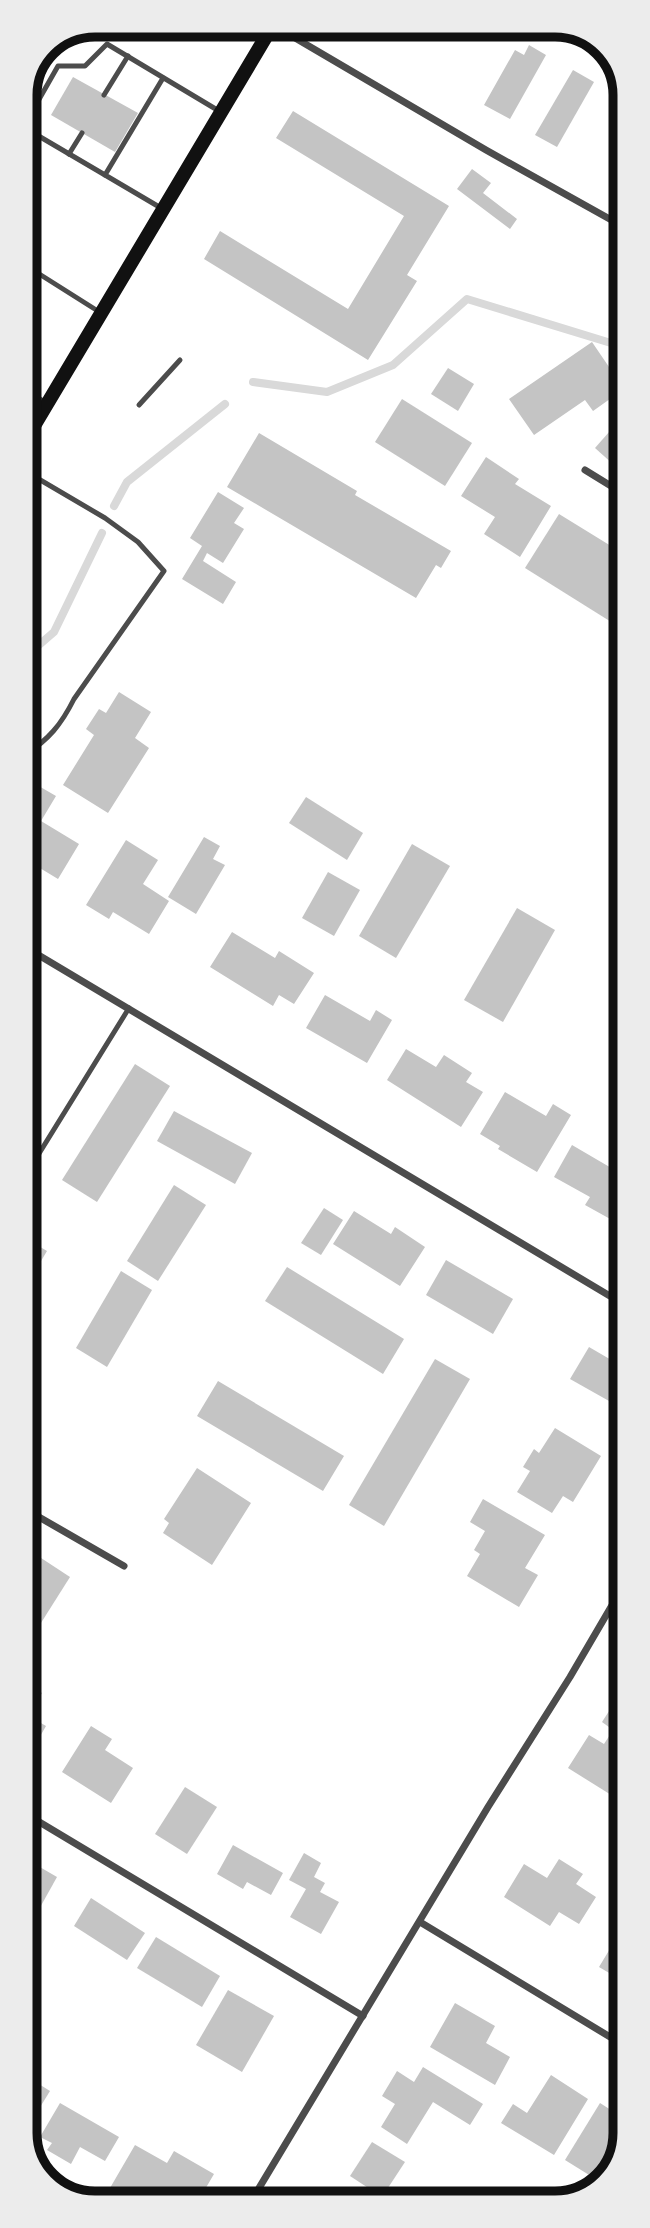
<svg xmlns="http://www.w3.org/2000/svg" width="650" height="2228" font-family="Poppins,sans-serif">
<rect width="100%" height="100%" fill="#fff"/>
<g fill="none" stroke-linecap="round" stroke-linejoin="round">
<g stroke="#d9d9d9" stroke-width="8">
<path d="M 253,382 L 327,392 L 393,365 L 467,299 L 624,347"/>
<path d="M 114,506 L 127,482 L 225,404"/>
<path d="M 25,657 L 54,632 L 102,533"/>
</g>
</g>
<g fill="#c4c4c4">
<path d="M 71,34 L 59,54 L 45,46 L 45,45 Z"/>
<path d="M 529,45 L 546,55 L 510,119 L 484,105 L 515,50 L 524,55 Z"/>
<path d="M 573,70 L 594,82 L 557,147 L 535,135 Z"/>
<path d="M 73,77 L 138,113 L 115,152 L 51,115 Z"/>
<path d="M 293,111 L 449,206 L 407,275 L 417,281 L 368,360 L 204,259 L 220,231 L 348,309 L 404,216 L 276,138 Z"/>
<path d="M 472,169 L 491,183 L 483,193 L 517,219 L 510,229 L 457,189 Z"/>
<path d="M 592,342 L 624,389 L 593,411 L 585,400 L 534,435 L 509,399 Z"/>
<path d="M 448,368 L 474,384 L 458,411 L 431,394 Z"/>
<path d="M 402,399 L 472,443 L 445,486 L 375,442 Z"/>
<path d="M 624,415 L 624,474 L 595,448 Z"/>
<path d="M 259,433 L 357,491 L 355,495 L 451,551 L 441,568 L 436,565 L 416,598 L 227,487 Z"/>
<path d="M 486,457 L 519,479 L 515,484 L 551,506 L 520,557 L 484,534 L 495,517 L 461,496 Z"/>
<path d="M 218,492 L 244,508 L 234,523 L 244,529 L 223,563 L 207,553 L 203,561 L 236,582 L 223,604 L 182,579 L 202,546 L 190,538 Z"/>
<path d="M 559,514 L 624,554 L 624,630 L 525,568 Z"/>
<path d="M 119,692 L 151,712 L 135,738 L 149,748 L 108,813 L 63,785 L 94,735 L 86,729 L 99,709 L 106,713 Z"/>
<path d="M 37,785 L 56,796 L 41,821 L 79,844 L 58,879 L 25,859 L 25,805 Z"/>
<path d="M 306,797 L 363,833 L 347,860 L 289,823 Z"/>
<path d="M 204,837 L 220,846 L 213,859 L 225,865 L 196,914 L 168,897 Z"/>
<path d="M 126,840 L 158,860 L 143,884 L 169,901 L 149,934 L 113,912 L 109,919 L 86,905 Z"/>
<path d="M 412,844 L 450,866 L 396,958 L 359,936 Z"/>
<path d="M 328,872 L 360,890 L 334,936 L 302,918 Z"/>
<path d="M 517,908 L 555,930 L 503,1022 L 464,1000 Z"/>
<path d="M 232,932 L 275,958 L 279,951 L 314,973 L 294,1004 L 279,995 L 273,1006 L 210,967 Z"/>
<path d="M 325,995 L 370,1021 L 376,1010 L 392,1020 L 367,1063 L 306,1028 Z"/>
<path d="M 406,1049 L 436,1067 L 444,1055 L 472,1073 L 466,1082 L 483,1092 L 461,1127 L 387,1080 Z"/>
<path d="M 135,1064 L 170,1086 L 97,1202 L 62,1180 Z"/>
<path d="M 505,1092 L 546,1116 L 553,1104 L 571,1115 L 537,1172 L 498,1149 L 500,1146 L 480,1134 Z"/>
<path d="M 174,1111 L 252,1153 L 235,1184 L 157,1141 Z"/>
<path d="M 572,1145 L 625,1176 L 625,1218 L 621,1225 L 585,1205 L 590,1197 L 554,1177 Z"/>
<path d="M 174,1185 L 206,1205 L 158,1281 L 127,1261 Z"/>
<path d="M 324,1208 L 343,1220 L 321,1255 L 301,1243 Z"/>
<path d="M 354,1211 L 391,1234 L 395,1227 L 425,1247 L 400,1286 L 333,1244 Z"/>
<path d="M 25,1238 L 47,1251 L 25,1288 Z"/>
<path d="M 446,1260 L 513,1299 L 493,1334 L 426,1295 Z"/>
<path d="M 287,1267 L 404,1339 L 383,1374 L 265,1301 Z"/>
<path d="M 121,1271 L 152,1290 L 107,1367 L 76,1348 Z"/>
<path d="M 589,1347 L 625,1368 L 625,1410 L 570,1379 Z"/>
<path d="M 435,1359 L 470,1379 L 384,1526 L 349,1505 Z"/>
<path d="M 218,1381 L 344,1456 L 323,1491 L 197,1416 Z"/>
<path d="M 555,1428 L 601,1456 L 573,1502 L 563,1496 L 552,1513 L 517,1492 L 530,1471 L 523,1467 L 534,1449 L 539,1453 Z"/>
<path d="M 197,1468 L 251,1503 L 212,1565 L 163,1533 L 169,1523 L 164,1519 Z"/>
<path d="M 483,1499 L 545,1535 L 525,1568 L 538,1575 L 519,1607 L 467,1576 L 480,1554 L 474,1550 L 485,1531 L 470,1522 Z"/>
<path d="M 38,1556 L 70,1577 L 34,1634 L 26,1629 L 26,1575 Z"/>
<path d="M 26,1643 L 40,1652 L 26,1675 Z"/>
<path d="M 28,1684 L 42,1693 L 29,1716 L 46,1726 L 26,1761 L 26,1688 Z"/>
<path d="M 622,1691 L 625,1694 L 625,1783 L 616,1798 L 568,1768 L 589,1735 L 604,1744 L 613,1730 L 602,1722 Z"/>
<path d="M 91,1726 L 112,1739 L 105,1750 L 133,1768 L 111,1803 L 62,1772 Z"/>
<path d="M 185,1787 L 217,1807 L 187,1854 L 155,1834 Z"/>
<path d="M 233,1845 L 283,1873 L 271,1895 L 247,1882 L 243,1889 L 217,1874 Z"/>
<path d="M 304,1853 L 321,1863 L 314,1877 L 325,1883 L 320,1892 L 339,1902 L 321,1934 L 290,1917 L 306,1889 L 289,1880 Z"/>
<path d="M 26,1859 L 57,1877 L 33,1920 L 26,1916 Z"/>
<path d="M 559,1859 L 583,1874 L 576,1884 L 596,1897 L 579,1924 L 559,1912 L 550,1926 L 504,1897 L 524,1864 L 547,1878 Z"/>
<path d="M 91,1898 L 145,1933 L 127,1960 L 74,1926 Z"/>
<path d="M 625,1924 L 625,1967 L 623,1965 L 616,1977 L 599,1967 Z"/>
<path d="M 156,1937 L 220,1976 L 202,2007 L 137,1968 Z"/>
<path d="M 228,1990 L 274,2016 L 242,2072 L 196,2045 Z"/>
<path d="M 455,2003 L 495,2026 L 486,2043 L 510,2057 L 495,2085 L 430,2047 Z"/>
<path d="M 423,2067 L 483,2104 L 470,2125 L 433,2102 L 407,2144 L 381,2127 L 395,2104 L 382,2096 L 397,2071 L 414,2082 Z"/>
<path d="M 551,2075 L 588,2099 L 554,2155 L 501,2123 L 513,2104 L 527,2113 Z"/>
<path d="M 26,2076 L 50,2091 L 26,2130 Z"/>
<path d="M 60,2103 L 119,2137 L 105,2161 L 80,2147 L 71,2164 L 47,2150 L 52,2143 L 40,2137 Z"/>
<path d="M 600,2103 L 625,2119 L 625,2134 L 608,2179 L 602,2183 L 565,2160 Z"/>
<path d="M 372,2142 L 405,2162 L 382,2197 L 350,2176 Z"/>
<path d="M 135,2145 L 167,2163 L 174,2151 L 214,2174 L 197,2203 L 136,2203 L 110,2188 Z"/>
<path d="M 335,2189 L 357,2202 L 327,2203 Z"/>
</g>
<g fill="none" stroke-linecap="round" stroke-linejoin="round">
<g stroke="#4c4c4c" stroke-width="5">
<path d="M 104,95 L 128,56"/>
<path d="M 25,124 L 58,66 L 85,66 L 107,44 L 219,111"/>
<path d="M 25,128 L 105,175"/>
<path d="M 69,154 L 82,133"/>
<path d="M 161,208 L 105,175 L 163,78"/>
<path d="M 25,265 L 101,313"/>
<path d="M 25,389 L 46,403"/>
<path d="M 139,405 L 180,360"/>
<path d="M 25,471 L 105,518 L 138,542 L 164,571 L 74,699 C 61,725 49,739 25,755"/>
<path d="M 27,1173 L 129,1008"/>
</g>
<g stroke="#4c4c4c" stroke-width="7">
<path d="M 273,25 L 486,150 L 624,227"/>
<path d="M 585,470 L 624,494"/>
<path d="M 25,947 L 625,1305"/>
<path d="M 25,1509 L 124,1566"/>
<path d="M 26,1814 L 363,2016"/>
<path d="M 420,1922 L 625,2046"/>
<path d="M 250,2203 L 488,1807 L 570,1677 L 625,1583"/>
</g>
<path stroke="#111" stroke-width="14" d="M 25,441 L 273,25"/>
</g>
<path d="M0 0H650V2228H0ZM95 37H555A58 58 0 0 1 613 95V2133A58 58 0 0 1 555 2191H95A58 58 0 0 1 37 2133V95A58 58 0 0 1 95 37Z" fill="#ececec" fill-rule="evenodd"/>
<path fill="none" stroke="#111" stroke-width="9" d="M95 37H555A58 58 0 0 1 613 95V2133A58 58 0 0 1 555 2191H95A58 58 0 0 1 37 2133V95A58 58 0 0 1 95 37Z"/>
</svg>
